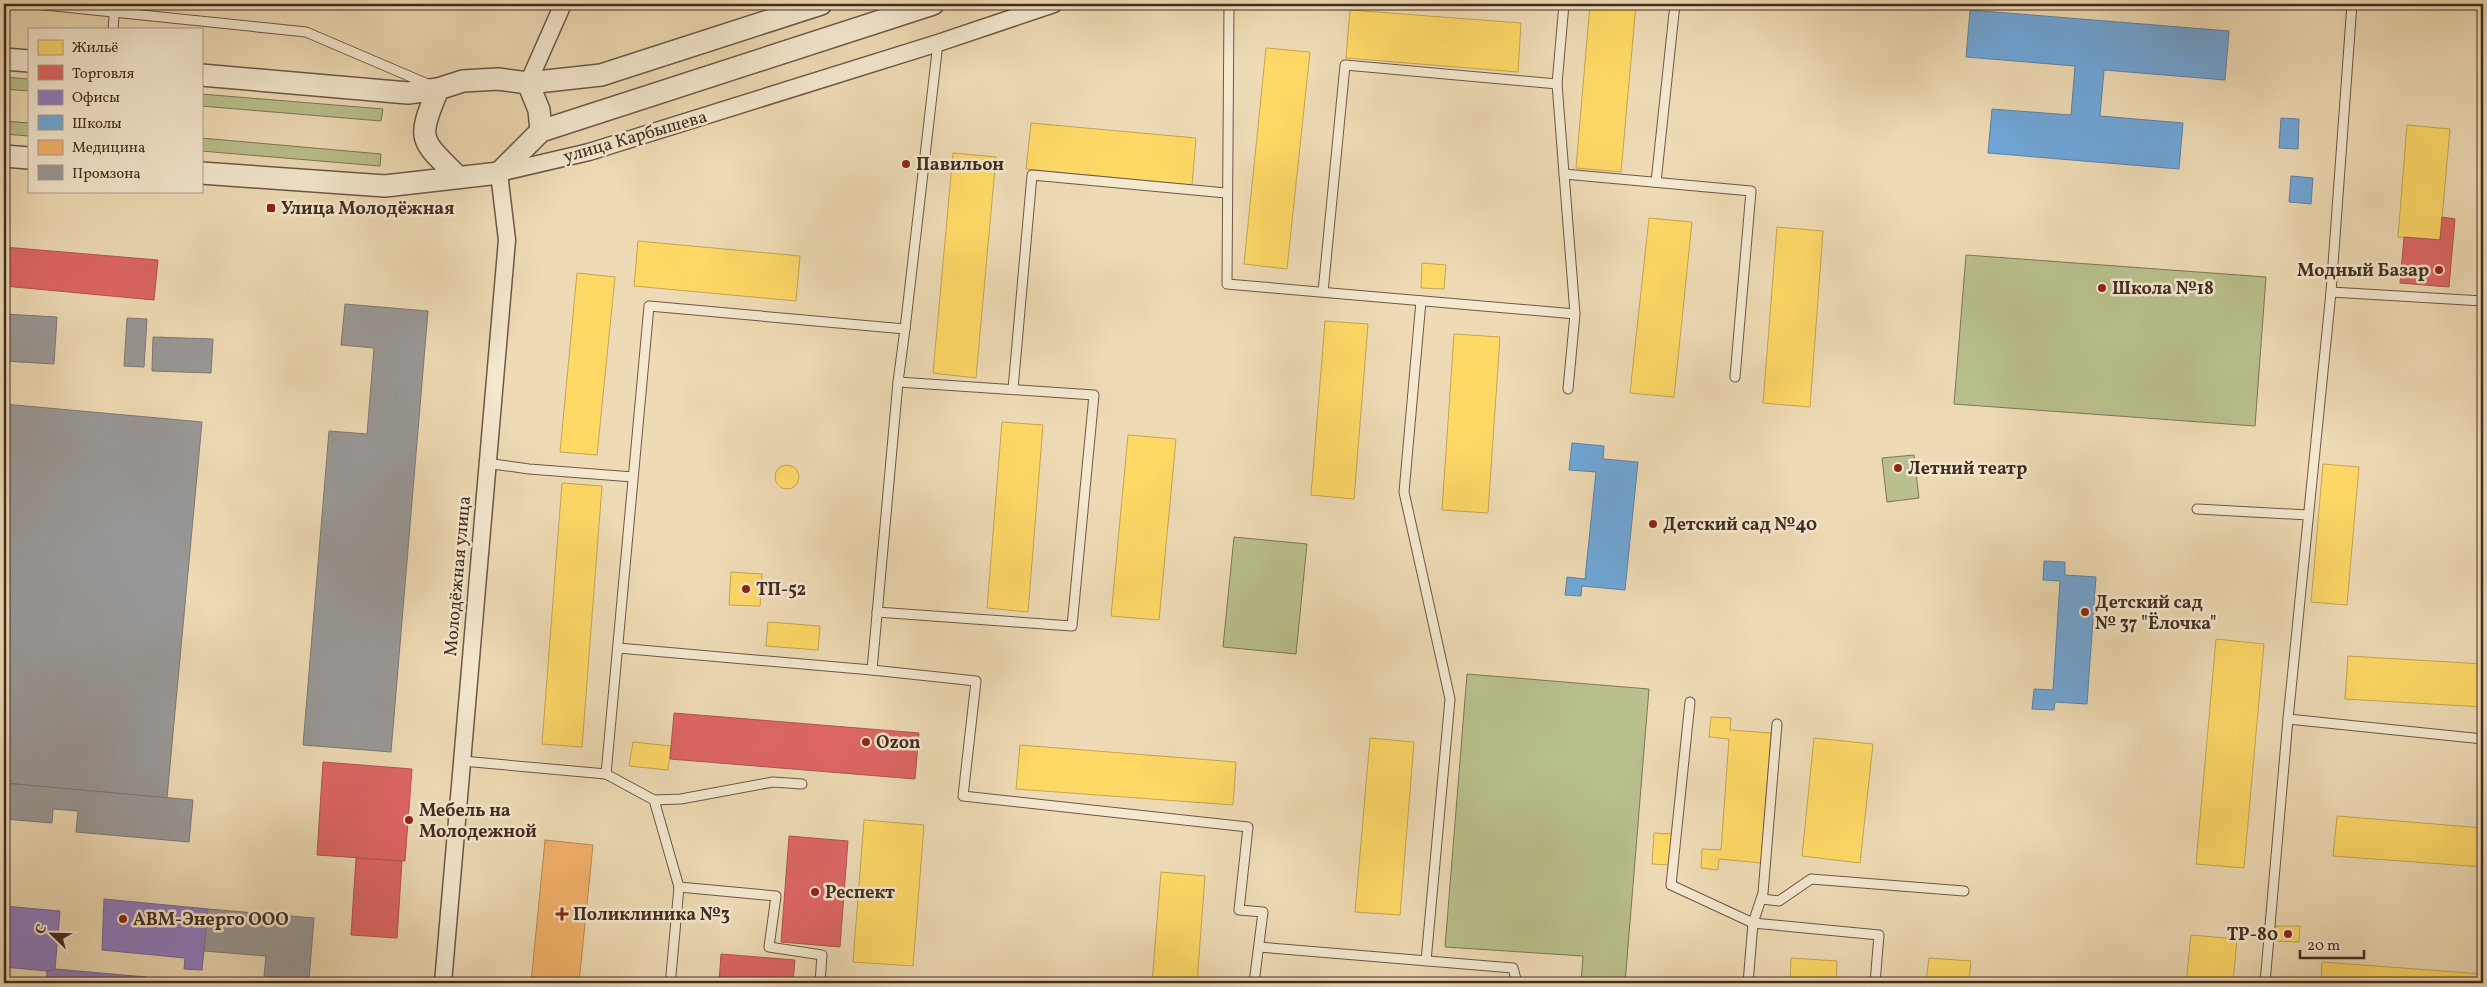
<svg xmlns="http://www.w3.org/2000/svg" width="2487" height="987" font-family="Vollkorn,serif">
<rect width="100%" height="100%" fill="#eedbb5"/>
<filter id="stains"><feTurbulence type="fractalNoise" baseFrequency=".004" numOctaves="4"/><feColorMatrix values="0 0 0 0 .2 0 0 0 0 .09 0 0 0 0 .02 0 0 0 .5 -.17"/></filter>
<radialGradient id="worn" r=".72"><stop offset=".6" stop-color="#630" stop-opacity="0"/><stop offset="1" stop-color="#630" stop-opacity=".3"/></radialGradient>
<g fill="#b9c08d" stroke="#7d7658">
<path d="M 4,77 L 29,79 L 29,91 L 4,89 Z"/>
<path d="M 201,94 L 383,109 L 381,121 L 201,106 Z"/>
<path d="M 4,121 L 29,123 L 29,136 L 4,134 Z"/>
<path d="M 201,138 L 381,154 L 380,166 L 201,151 Z"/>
<path d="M 1966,255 L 2266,277 L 2255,426 L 1954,404 Z"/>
<path d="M 1914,455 L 1919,498 L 1887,502 L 1882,458 Z"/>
<path d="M 1234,537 L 1307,544 L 1296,654 L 1223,647 Z"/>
<path d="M 1467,674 L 1649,689 L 1625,983 L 1581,983 L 1583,956 L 1445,947 Z"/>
</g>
<g fill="#ffd966" stroke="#c6a552">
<path d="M 1590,4 L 1636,4 L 1621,172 L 1576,168 Z"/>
<path d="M 1350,10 L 1521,23 L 1518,72 L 1346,58 Z"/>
<path d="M 1266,48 L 1310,52 L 1287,269 L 1244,264 Z"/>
<path d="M 1031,123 L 1196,138 L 1192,185 L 1026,169 Z"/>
<path d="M 2407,125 L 2450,129 L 2440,240 L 2398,237 Z"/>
<path d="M 953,153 L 996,157 L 976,378 L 933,373 Z"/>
<path d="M 1649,218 L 1692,222 L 1674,397 L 1630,393 Z"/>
<path d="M 1777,227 L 1823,231 L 1810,407 L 1763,403 Z"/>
<path d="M 638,241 L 800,256 L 796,301 L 634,286 Z"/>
<path d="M 1422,263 L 1446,265 L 1444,289 L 1421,288 Z"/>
<path d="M 577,273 L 615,277 L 597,455 L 560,452 Z"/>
<path d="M 1325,321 L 1368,324 L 1354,499 L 1311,495 Z"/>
<path d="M 1454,334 L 1500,337 L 1488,513 L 1442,510 Z"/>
<path d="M 1002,422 L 1043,425 L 1028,612 L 987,608 Z"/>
<path d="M 1128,435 L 1176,439 L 1159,620 L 1111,616 Z"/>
<path d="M 2323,464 L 2359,467 L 2347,605 L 2311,602 Z"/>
<circle cx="787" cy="477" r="12"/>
<path d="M 562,483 L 602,486 L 582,747 L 542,744 Z"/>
<path d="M 731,572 L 762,574 L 760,606 L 729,605 Z"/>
<path d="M 768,622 L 820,626 L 818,650 L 766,646 Z"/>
<path d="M 2216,639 L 2264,644 L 2244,868 L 2196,864 Z"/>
<path d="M 2348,656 L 2483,664 L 2483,707 L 2345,699 Z"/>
<path d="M 1711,717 L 1731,718 L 1730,730 L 1771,733 L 1761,863 L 1719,859 L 1718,870 L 1701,868 L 1702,849 L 1721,850 L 1729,739 L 1709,737 Z"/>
<path d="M 1370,738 L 1414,742 L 1400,915 L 1355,912 Z"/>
<path d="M 1814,738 L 1873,744 L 1860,863 L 1802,856 Z"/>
<path d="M 633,742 L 671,746 L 668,770 L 629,766 Z"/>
<path d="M 1020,745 L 1236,762 L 1233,805 L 1016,789 Z"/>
<path d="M 2337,816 L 2483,828 L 2483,867 L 2333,856 Z"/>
<path d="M 864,820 L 924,825 L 913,966 L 853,962 Z"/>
<path d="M 1654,833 L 1672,834 L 1669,865 L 1652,864 Z"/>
<path d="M 1161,872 L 1205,876 L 1197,983 L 1152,983 Z"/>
<path d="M 2276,926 L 2300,926 L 2299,942 L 2275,941 Z"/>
<path d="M 2191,935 L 2237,939 L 2233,983 L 2186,983 Z"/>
<path d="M 1791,958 L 1837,961 L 1836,983 L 1790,983 Z"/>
<path d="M 1929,958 L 1971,961 L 1969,983 L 1926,983 Z"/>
<path d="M 2322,962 L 2483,974 L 2483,983 L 2321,983 Z"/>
</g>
<g fill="#e06666" stroke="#b05552">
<path d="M 2442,217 L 2455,219 L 2449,287 L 2400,283 L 2404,237 L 2440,240 Z"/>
<path d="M 4,247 L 158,260 L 154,300 L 4,286 Z"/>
<path d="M 674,713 L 919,733 L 915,779 L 670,759 Z"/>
<path d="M 323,762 L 412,769 L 405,861 L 317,855 Z"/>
<path d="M 789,836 L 848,841 L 840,947 L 781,942 Z"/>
<path d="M 356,858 L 402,861 L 397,938 L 351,935 Z"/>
<path d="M 721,954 L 795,960 L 793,983 L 719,983 Z"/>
</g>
<g fill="#8e7cc3" stroke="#776493">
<path d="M 104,899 L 208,909 L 202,970 L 184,969 L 185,958 L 102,950 Z"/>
<path d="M 4,906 L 60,911 L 55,969 L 47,971 L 4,967 Z"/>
<path d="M 55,969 L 146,977 L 146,983 L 46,983 L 47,971 Z"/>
</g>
<g fill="#6fa8dc" stroke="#6183a4">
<path d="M 1970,10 L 2229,31 L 2225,80 L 2104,70 L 2100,116 L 2183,123 L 2179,169 L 1988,153 L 1992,109 L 2071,115 L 2075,66 L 1966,57 Z"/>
<path d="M 2281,118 L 2299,119 L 2298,149 L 2279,148 Z"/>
<path d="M 2291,176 L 2313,178 L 2311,204 L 2289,202 Z"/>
<path d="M 1572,443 L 1604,446 L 1603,459 L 1638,462 L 1625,590 L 1582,586 L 1581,596 L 1565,595 L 1567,577 L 1585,579 L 1596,472 L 1569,470 Z"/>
<path d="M 2044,561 L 2065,562 L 2065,575 L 2096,577 L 2087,704 L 2055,702 L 2054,710 L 2032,709 L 2034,689 L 2053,690 L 2060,581 L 2043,580 Z"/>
</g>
<path fill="#f6b26b" stroke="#c08a55" d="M 545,840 L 593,845 L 579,983 L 531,983 Z"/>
<g fill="#999" stroke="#7f7875">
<path d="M 345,304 L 428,311 L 391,752 L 303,745 L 329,431 L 367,434 L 374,348 L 341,345 Z"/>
<path d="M 4,314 L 57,317 L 54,364 L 4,361 Z"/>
<path d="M 127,318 L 147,319 L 144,367 L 124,366 Z"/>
<path d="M 153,337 L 213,339 L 211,373 L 152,371 Z"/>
<path d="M 4,404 L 202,422 L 167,798 L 4,783 Z"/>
<path d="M 4,783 L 193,800 L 189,842 L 76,832 L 78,811 L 53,809 L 52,823 L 4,819 Z"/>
<path d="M 208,909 L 314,918 L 309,980 L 264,976 L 266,956 L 204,951 Z"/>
</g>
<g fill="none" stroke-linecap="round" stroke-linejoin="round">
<g stroke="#6c5847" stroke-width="11">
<g id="service">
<path d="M 35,4 L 306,32 L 430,85"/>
<path d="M 1229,4 L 1227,284 L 1575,314"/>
<path d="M 1564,4 L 1557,84 L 1575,314 L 1568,389"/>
<path d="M 113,29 L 115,4"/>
<path d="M 1564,174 L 1751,191 L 1735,377"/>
<path d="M 1656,182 L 1675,4"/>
<path d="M 1323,292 L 1345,65 L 1557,84"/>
<path d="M 2331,292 L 2483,301"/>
<path d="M 1421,301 L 1404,492 L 1450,699 L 1426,961"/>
<path d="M 905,329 L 938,43"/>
<path d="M 1013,389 L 1032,175 L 1226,193"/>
<path d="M 486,463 L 529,469 L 633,477"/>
<path d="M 2197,509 L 2308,515"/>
<path d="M 877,612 L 1072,626 L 1094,395 L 898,382"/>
<path d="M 618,648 L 872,670 L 976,681 L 963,796 L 1248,827 L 1239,910 L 1263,912 L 1254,983"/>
<path d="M 1690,702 L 1671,885 L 1753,923 L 1763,893 L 1777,724"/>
<path d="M 2288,719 L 2331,292 L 2352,4"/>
<path d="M 462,761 L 606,774 L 649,306 L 905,329 L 898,382 L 872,670"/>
<path d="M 606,774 L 654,800 L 679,887 L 671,975"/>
<path d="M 654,800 L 681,799 L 773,782 L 802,784"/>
<path d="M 679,887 L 776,896 L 769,947 L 822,955 L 820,983"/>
<path d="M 1762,899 L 1779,901 L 1811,879 L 1964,891"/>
<path d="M 1259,947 L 1513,968 L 1517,983"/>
<path d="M 1748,983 L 1753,923 L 1879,935 L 1875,983"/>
<path d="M 2265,983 L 2288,719 L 2483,739"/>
</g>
</g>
<g stroke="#6c5847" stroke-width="19">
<g id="minor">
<path d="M 528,83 L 563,4"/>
<path d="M 443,983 L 507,240 L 499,173 L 589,152 L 938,43 L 1054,4"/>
</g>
</g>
<g stroke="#6c5847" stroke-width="24">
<g id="tertiary">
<path d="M 4,59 L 29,61"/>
<path d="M 201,75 L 408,93 L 438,89 L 463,81 L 498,79 L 528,83 L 601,75 L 821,4"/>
<path d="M 528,83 L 539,110 L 541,131"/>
<path d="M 438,89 C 417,141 419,138 458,177"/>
<path d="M 4,156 L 29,158"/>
<path d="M 201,173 L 385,186 L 499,173 L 541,131 L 933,4"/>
</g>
</g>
<use href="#service" stroke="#f4e8cf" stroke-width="9"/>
<use href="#minor" stroke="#f4e8cf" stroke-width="16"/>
<use href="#tertiary" stroke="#f4e8cf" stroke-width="21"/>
</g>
<g fill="#8f2418" stroke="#f4e8cf" stroke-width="2">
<circle cx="906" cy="164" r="5"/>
<rect x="266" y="203" width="10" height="10" rx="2.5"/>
<circle cx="2439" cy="270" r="5"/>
<circle cx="2102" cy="288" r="5"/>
<circle cx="1898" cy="468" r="5"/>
<circle cx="1653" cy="524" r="5"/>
<circle cx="746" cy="589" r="5"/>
<circle cx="2085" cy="612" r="5"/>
<circle cx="866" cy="742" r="5"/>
<circle cx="409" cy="820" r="5"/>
<circle cx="815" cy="892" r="5"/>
<path d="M559.5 906.5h5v5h5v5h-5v5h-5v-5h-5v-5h5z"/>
<circle cx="123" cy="919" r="5"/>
<circle cx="2288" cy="934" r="5"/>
</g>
<g text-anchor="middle" stroke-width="5" stroke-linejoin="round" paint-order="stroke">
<g font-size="18" fill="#412c22" stroke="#f4e8cf">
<text transform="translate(635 136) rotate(-16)" y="6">улица Карбышева</text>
<text transform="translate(457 576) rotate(-85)" y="6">Молодёжная улица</text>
</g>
<g font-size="18" font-weight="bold" fill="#412c22" stroke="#f4e8cf" text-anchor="start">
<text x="916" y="170">Павильон</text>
<text x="281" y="214">Улица Молодёжная</text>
<text x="2429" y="276" text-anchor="end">Модный Базар</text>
<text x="2112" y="294">Школа №18</text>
<text x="1908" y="474">Летний театр</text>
<text x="1663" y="530">Детский сад №40</text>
<text x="756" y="595">ТП-52</text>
<text x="2095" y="608">Детский сад<tspan x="2095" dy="21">№ 37 "Ёлочка"</tspan></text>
<text x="876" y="748">Ozon</text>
<text x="419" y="816">Мебель на<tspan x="419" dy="21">Молодежной</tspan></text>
<text x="825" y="898">Респект</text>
<text x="573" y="920">Поликлиника №3</text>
<text x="133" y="925">АВМ-Энерго ООО</text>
<text x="2278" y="940" text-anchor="end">ТР-80</text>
</g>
</g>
<rect width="2487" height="987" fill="none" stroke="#eedbb5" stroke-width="20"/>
<rect x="5" y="5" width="2477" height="977" fill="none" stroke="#412c22" stroke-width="2.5"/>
<rect x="10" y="10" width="2467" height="967" fill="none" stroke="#412c22"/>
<rect x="28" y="28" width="175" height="165" fill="#f4e8cf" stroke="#ac9d8a"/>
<rect x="38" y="40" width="25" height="15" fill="#ffd966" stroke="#ac9d8a"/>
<text x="72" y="52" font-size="15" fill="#412c22">Жильё</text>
<rect x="38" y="65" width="25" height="15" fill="#e06666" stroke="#ac9d8a"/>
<text x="72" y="78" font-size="15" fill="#412c22">Торговля</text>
<rect x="38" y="90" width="25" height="15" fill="#8e7cc3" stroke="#ac9d8a"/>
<text x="72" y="102" font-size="15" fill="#412c22">Офисы</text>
<rect x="38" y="115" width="25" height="15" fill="#6fa8dc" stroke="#ac9d8a"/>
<text x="72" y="128" font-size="15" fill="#412c22">Школы</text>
<rect x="38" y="140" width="25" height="15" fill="#f6b26b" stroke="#ac9d8a"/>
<text x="72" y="152" font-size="15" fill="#412c22">Медицина</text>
<rect x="38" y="165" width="25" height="15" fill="#999999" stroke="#ac9d8a"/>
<text x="72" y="178" font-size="15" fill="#412c22">Промзона</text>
<g transform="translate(52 934) rotate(293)" stroke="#f4e8cf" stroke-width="4" paint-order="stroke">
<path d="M0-4L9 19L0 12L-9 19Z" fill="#412c22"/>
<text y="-8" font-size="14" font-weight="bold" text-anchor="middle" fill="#412c22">С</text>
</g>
<path d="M2300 950v8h64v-8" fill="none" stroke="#412c22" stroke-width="2.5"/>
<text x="2307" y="950" font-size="15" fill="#412c22" stroke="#f4e8cf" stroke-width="4" paint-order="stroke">20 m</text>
<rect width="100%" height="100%" filter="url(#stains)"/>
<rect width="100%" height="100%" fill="url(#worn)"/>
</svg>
